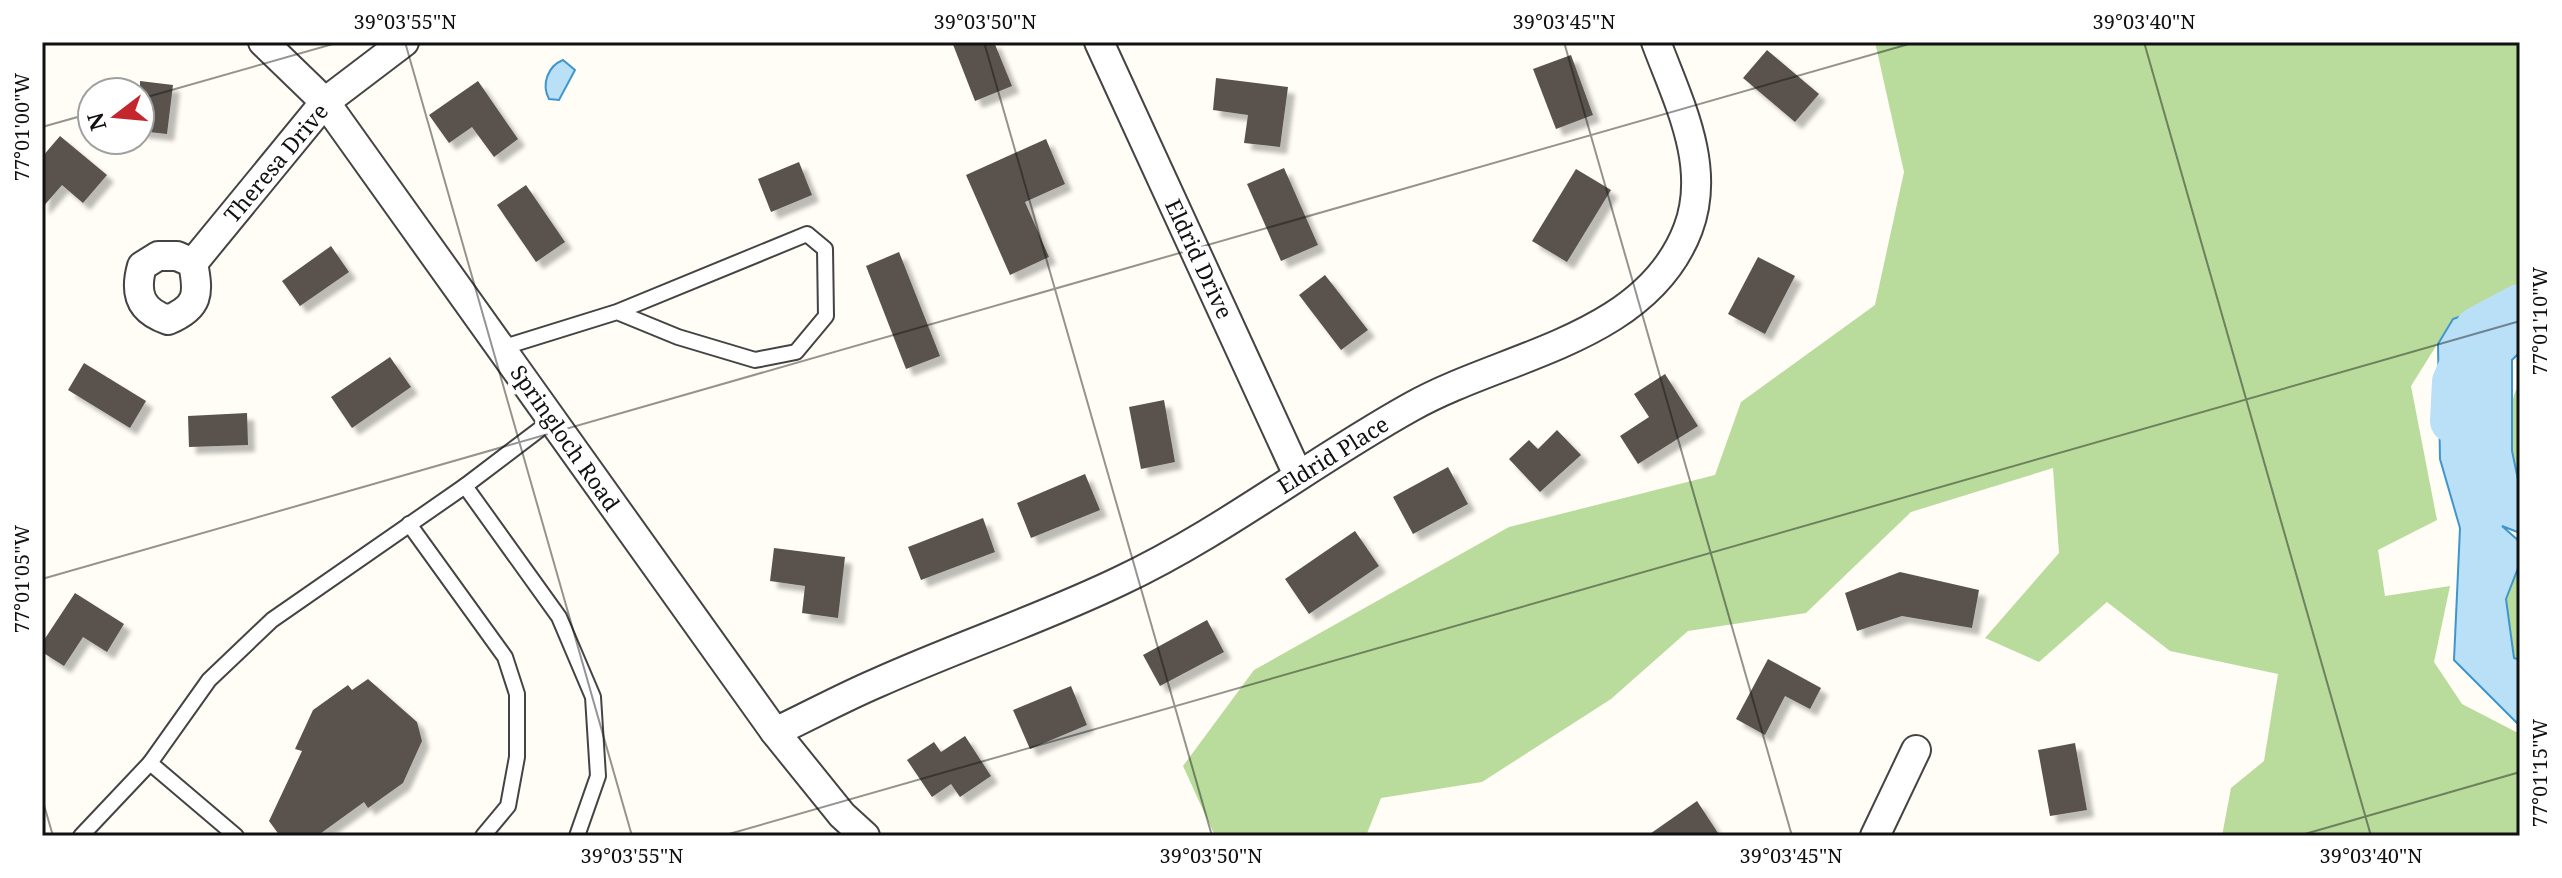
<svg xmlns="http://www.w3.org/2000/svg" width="2562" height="878" font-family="'Noto Serif',serif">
<defs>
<filter id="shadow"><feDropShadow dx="7" dy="7" stdDeviation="2" flood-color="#0004"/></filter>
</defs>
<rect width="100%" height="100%" fill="#fffdf5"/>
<g fill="#b9dc9c">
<path d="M 1875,42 L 2520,42 L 2520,295 L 2453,319 L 2411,386 L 2437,520 L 2378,550 L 2385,596 L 2450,586 L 2434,662 L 2462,704 L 2520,734 L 2520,836 L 2222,836 L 2231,788 L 2264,761 L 2278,674 L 2170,651 L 2107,602 L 2039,662 L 1985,638 L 2059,553 L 2053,468 L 1911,512 L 1806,613 L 1688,631 L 1611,699 L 1482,782 L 1381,798 L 1366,836 L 1215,836 L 1183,766 L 1254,670 L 1509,527 L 1715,475 L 1741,402 L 1875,305 L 1904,172 Z"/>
<path d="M 2520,383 L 2520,489 C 2513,457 2501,412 2520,383 Z"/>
<path d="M 2520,563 L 2520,660 L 2514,658 L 2506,599 Z"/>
</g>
<g fill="#b9e0f7" stroke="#3f96cf" stroke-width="2" fill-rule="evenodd">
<path d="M 563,60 L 575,70 L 559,100 L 549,99 C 541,84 548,66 563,60 Z"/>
<path d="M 2520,295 L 2520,352 L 2512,360 L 2512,451 L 2520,489 L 2520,533 L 2502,526 L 2520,542 L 2520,563 L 2506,599 L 2514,658 L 2520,660 L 2520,726 L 2454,660 L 2460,528 L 2440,459 L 2438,344 L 2453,319 ZM 2482,331 L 2463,380 L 2462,380 L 2465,332 Z"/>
</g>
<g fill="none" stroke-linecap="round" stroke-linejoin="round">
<path stroke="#b9e0f7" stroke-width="44" d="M 2452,421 L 2454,382 L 2477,329 L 2520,306"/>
</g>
<g fill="#5a524d" filter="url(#shadow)">
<path d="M 952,42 L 994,42 L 1012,86 L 975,101 Z"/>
<path d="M 1767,50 L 1819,94 L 1795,122 L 1743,78 Z"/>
<path d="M 1571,55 L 1593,115 L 1556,129 L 1533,69 Z"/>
<path d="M 1216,78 L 1288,87 L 1280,147 L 1244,143 L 1248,115 L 1213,110 Z"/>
<path d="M 140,81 L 173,85 L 167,134 L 140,131 Z"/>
<path d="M 478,81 L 518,139 L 494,157 L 472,127 L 449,143 L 429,115 Z"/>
<path d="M 60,136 L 107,175 L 83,203 L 62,185 L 42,208 L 42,157 Z"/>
<path d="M 1046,139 L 1065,184 L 1025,202 L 1049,257 L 1010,275 L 966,175 Z"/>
<path d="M 799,162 L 812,195 L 771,212 L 758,179 Z"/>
<path d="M 1284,168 L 1318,245 L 1281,261 L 1247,184 Z"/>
<path d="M 1576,169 L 1611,190 L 1567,262 L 1532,241 Z"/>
<path d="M 526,185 L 565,242 L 536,262 L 497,205 Z"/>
<path d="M 331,246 L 349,272 L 300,306 L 282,281 Z"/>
<path d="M 899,252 L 940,356 L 906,369 L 866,266 Z"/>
<path d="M 1758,257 L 1795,276 L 1765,334 L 1728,314 Z"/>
<path d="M 1325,275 L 1368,330 L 1341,350 L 1299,295 Z"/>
<path d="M 390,357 L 411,387 L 352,428 L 331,397 Z"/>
<path d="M 84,363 L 146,401 L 130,428 L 68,390 Z"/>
<path d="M 1665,374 L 1698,426 L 1638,464 L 1620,436 L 1649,417 L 1634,394 Z"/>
<path d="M 1164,400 L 1175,462 L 1141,469 L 1129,407 Z"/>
<path d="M 247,413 L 248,445 L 189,447 L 188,416 Z"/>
<path d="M 1557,430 L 1581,455 L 1540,492 L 1509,459 L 1529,440 L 1538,449 Z"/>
<path d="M 1448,467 L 1468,504 L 1413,534 L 1393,497 Z"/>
<path d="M 1085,474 L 1100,510 L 1031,538 L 1017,503 Z"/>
<path d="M 983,518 L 995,552 L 921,580 L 908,547 Z"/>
<path d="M 1355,531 L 1379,566 L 1309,614 L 1285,579 Z"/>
<path d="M 774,548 L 845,557 L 838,618 L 802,613 L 805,586 L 770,581 Z"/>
<path d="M 1900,572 L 1979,590 L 1972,628 L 1902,616 L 1857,631 L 1845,593 Z"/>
<path d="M 75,593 L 124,624 L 107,652 L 83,637 L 64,666 L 42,652 L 42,643 Z"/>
<path d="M 1207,620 L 1224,652 L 1160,686 L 1143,655 Z"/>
<path d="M 1768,659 L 1821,688 L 1810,709 L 1785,696 L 1765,735 L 1736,719 Z"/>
<path d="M 368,679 L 417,722 L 422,741 L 403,783 L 368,808 L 364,802 L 317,836 L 280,836 L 269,821 L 302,751 L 295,749 L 313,710 L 348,685 L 352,690 Z"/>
<path d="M 1071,686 L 1087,725 L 1030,749 L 1013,710 Z"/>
<path d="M 965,736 L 991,776 L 960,797 L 951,784 L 932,797 L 907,760 L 934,742 L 941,752 Z"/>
<path d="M 2075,743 L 2087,810 L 2050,816 L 2038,750 Z"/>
<path d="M 1697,801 L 1720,836 L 1647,836 Z"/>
</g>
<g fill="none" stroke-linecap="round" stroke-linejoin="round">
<g stroke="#444" stroke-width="18">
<g id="service">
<path d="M 501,348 L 617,312 L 678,337 L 755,360 L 796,352 L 826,316 L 825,249 L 807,234 L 617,312"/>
<path d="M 552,420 L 465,486 L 559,617 L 593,697 L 598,776 L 577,836"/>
<path d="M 409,524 L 505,657 L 517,694 L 517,757 L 508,806 L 483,836"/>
<path d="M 150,763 L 209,680 L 272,620 L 465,486"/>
<path d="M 81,836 L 150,763 L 236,836"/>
</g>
</g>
<g stroke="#444" stroke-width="32">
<g id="minor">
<path d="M 263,42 L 325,102 L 775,732 L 842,815 L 865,836"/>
<path d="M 1099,42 L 1298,475"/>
<path d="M 158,256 L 177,256 L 193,263 C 199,294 199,307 168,320 C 141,311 134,294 142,266 Z"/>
<path d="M 193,263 L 325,102 L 404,42"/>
<path d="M 775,732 C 809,716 842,698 877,683 C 957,647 1041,619 1120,581 C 1222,533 1312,462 1411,407 C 1503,355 1646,340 1688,229 C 1712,166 1678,101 1656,42"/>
<path d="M 1875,836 L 1916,750"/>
</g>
</g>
<use href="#service" stroke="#fff" stroke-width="14"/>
<use href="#minor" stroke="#fff" stroke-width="28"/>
</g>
<path fill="none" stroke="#111" stroke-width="2" stroke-opacity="0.45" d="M 405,42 L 632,836M 984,42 L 1212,836M 1564,42 L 1792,836M 2144,42 L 2371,836M 140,99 L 340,42M 42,127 L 92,113M 42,579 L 1916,42M 42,798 L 53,836M 722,836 L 2520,321M 2298,836 L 2520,772"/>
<g text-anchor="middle" stroke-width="8" stroke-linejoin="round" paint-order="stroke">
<g font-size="22" fill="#111" stroke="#fff">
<text transform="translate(276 163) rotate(-50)" y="8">Theresa Drive</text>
<text transform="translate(1199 259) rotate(65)" y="8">Eldrid Drive</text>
<text transform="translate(565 438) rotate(55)" y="8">Springloch Road</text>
<text transform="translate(1333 455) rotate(-32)" y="8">Eldrid Place</text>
</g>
</g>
<rect width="2562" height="878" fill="none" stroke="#ffffff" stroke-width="88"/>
<g transform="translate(116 116) rotate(254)"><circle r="38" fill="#ffffff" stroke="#a0a0a0" stroke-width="2"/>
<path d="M0-6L14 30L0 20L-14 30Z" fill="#c4262e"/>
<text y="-12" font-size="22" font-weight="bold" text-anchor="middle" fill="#111111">N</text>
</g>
<rect x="44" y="44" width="2474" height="790" fill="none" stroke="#111" stroke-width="3"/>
<g font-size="20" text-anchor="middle" fill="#111">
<text x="405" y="29">39°03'55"N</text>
<text x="985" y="29">39°03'50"N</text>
<text x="1564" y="29">39°03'45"N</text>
<text x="2144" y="29">39°03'40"N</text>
<text transform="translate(22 127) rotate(-90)" y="7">77°01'00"W</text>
<text transform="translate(2540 321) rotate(-90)" y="7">77°01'10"W</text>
<text transform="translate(22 579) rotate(-90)" y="7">77°01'05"W</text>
<text transform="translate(2540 773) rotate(-90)" y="7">77°01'15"W</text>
<text x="632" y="863">39°03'55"N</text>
<text x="1211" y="863">39°03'50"N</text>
<text x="1791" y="863">39°03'45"N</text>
<text x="2371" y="863">39°03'40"N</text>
</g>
</svg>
